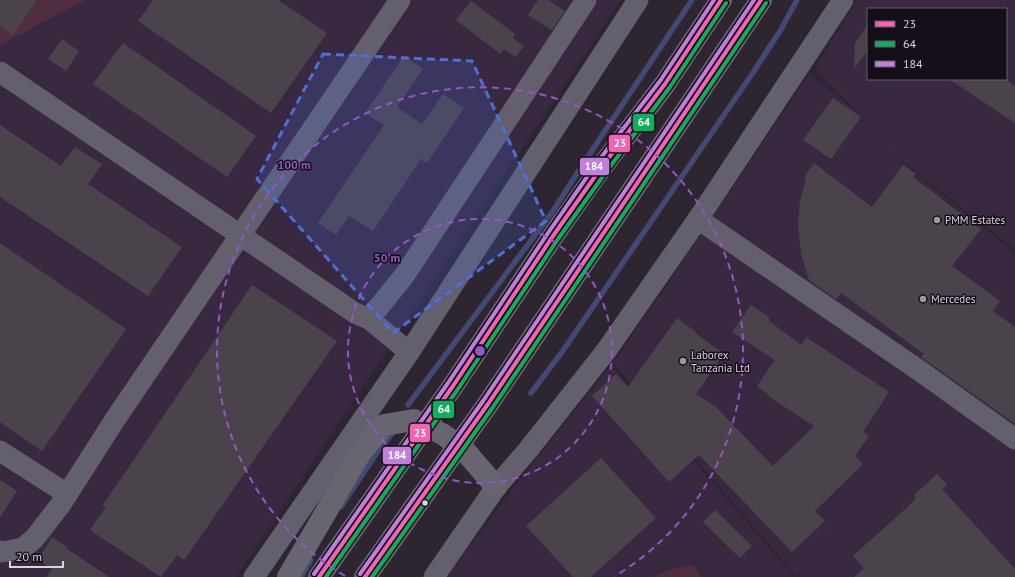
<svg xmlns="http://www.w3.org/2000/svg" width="1015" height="577" font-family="'PT Sans',sans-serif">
<rect width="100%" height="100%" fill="#2d2630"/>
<g fill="#382940" fill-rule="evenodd">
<path d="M 0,0 L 621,0 L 236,577 L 0,577 Z"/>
<path d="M 857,0 L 1015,0 L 1015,249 L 858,127 L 1015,253 L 1015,577 L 798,577 L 840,505 L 797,577 L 613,363 L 700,236 L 809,74 L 858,113 L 815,69 ZM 868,9 L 1006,9 L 1006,79 L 868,79 Z"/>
<path d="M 611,365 L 794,577 L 447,577 L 514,487 Z"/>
</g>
<g fill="#512e3f">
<path d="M 0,0 L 85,0 L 0,45 Z"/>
<path d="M 693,565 L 701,577 L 654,577 L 668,570 Z"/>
</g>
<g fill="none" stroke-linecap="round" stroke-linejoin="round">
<g stroke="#424972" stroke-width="5.5">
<path d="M 531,393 L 562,352 L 752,74 L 780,31 L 797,0"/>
<path d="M 408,405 L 553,211 L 587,158 L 692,0"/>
<path d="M 341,507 L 376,454 L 393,432"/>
<path d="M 301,577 L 311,560"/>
</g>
</g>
<g fill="#4b434b">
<path d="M 0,0 L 37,0 L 13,35 L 0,26 Z"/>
<path d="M 153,0 L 278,0 L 327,33 L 271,113 L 138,21 Z"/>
<path d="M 538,0 L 548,0 L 565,11 L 552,30 L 528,15 Z"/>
<path d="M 471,1 L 515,34 L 513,38 L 524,46 L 516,57 L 504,49 L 500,54 L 456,20 Z"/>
<path d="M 868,24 L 868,50 L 854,69 L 855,44 Z"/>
<path d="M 62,39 L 79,51 L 66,71 L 48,59 Z"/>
<path d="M 123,43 L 256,136 L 227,177 L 93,84 Z"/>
<path d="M 404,56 L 423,69 L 397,107 L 422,124 L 443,94 L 464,108 L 427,163 L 421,159 L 373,231 L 349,216 L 336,235 L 318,223 L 384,125 L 365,113 Z"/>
<path d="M 949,79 L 1005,79 L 1015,86 L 1015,123 Z"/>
<path d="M 833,98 L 861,117 L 831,159 L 803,140 Z"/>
<path d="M 0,125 L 61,166 L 75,147 L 102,164 L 88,184 L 182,247 L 148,296 L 0,197 Z"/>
<path d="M 814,163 L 872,207 L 903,165 L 916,174 L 913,177 L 981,229 L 952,266 L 1000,301 L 993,311 L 1015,327 L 1015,424 L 921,357 L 924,354 L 841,293 L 836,299 L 809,280 L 801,254 L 798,223 L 800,201 L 805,183 L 806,174 Z"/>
<path d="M 0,243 L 126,329 L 42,451 L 0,422 Z"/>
<path d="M 252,285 L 337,341 L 184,560 L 177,555 L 161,577 L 90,530 L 106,507 L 103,505 Z"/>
<path d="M 751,305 L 770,318 L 768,320 L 801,345 L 806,337 L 889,392 L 863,432 L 869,436 L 855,456 L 863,464 L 815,511 L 825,521 L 792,552 L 699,455 L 669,482 L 592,396 L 616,374 L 628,387 L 677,318 L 696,332 L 695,333 L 724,354 L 696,394 L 716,407 L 773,466 L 814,426 L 768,396 L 769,395 L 757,386 L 775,360 L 732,332 Z"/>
<path d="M 601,458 L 656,518 L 591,577 L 573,577 L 526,526 Z"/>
<path d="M 937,474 L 947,485 L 942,489 L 1015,569 L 1015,577 L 854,577 L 864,568 L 853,556 L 912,503 L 916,498 L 914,495 Z"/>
<path d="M 0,480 L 17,491 L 0,517 Z"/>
<path d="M 715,510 L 752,546 L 740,558 L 703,522 Z"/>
<path d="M 52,537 L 67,547 L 66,548 L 109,577 L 47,577 L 52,569 L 38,559 Z"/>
</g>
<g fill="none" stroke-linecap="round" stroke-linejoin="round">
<g stroke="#635f6c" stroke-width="21">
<path d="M 0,72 L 355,313 L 369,319 L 409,352"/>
<path d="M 698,219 L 920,371 L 1015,439"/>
<path d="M 369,319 L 404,276 L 586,0"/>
<path d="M 0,451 L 67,494"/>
<path d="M 0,551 L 2,552 L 23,548 L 34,539 L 61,504 L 116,418 L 400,0"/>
<path d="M 254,577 L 408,354 L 638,0"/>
<path d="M 434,577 L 496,487 L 528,450 L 606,351 L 698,219 L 843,0"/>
</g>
<g stroke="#686470" stroke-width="22">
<path d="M 288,577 L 361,452 L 384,425 L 414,420 L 444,435 L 465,451 L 496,487"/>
<path d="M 319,577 L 453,386 L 553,236 L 601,168 L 665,84 L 721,0"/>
<path d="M 365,577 L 488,404 L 761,0"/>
</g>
<g stroke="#130e17" stroke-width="7">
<g id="bus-1">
<path d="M 319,577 L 453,386 L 553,236 L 601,168 L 665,84 L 721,0"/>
<path d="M 365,577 L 488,404 L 761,0"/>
</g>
</g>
<g stroke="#130e17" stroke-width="7">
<g id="bus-2">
<path d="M 326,577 L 458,389 L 558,239 L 606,172 L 670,87 L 726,3"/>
<path d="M 372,577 L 493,407 L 766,3"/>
</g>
</g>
<g stroke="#130e17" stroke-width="7">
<g id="bus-3">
<path d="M 314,574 L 448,383 L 548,233 L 596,164 L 660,81 L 714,0"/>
<path d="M 360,574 L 483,401 L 754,0"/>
</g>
</g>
<use href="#bus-1" stroke="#f860b3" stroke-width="4"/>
<use href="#bus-2" stroke="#0daf5c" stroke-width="4"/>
<use href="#bus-3" stroke="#c07fdc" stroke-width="4"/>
</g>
<path fill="#4c6fda" fill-opacity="0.2" stroke="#4c6fda" stroke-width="3" stroke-dasharray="8 5" stroke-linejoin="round" d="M 323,54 L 472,61 L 546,221 L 393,333 L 257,179 Z"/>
<g fill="none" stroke="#9356c7" stroke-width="2" stroke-dasharray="7 5">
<circle cx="480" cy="351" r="132"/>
<path d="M345 576A263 263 0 1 1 615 576"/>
</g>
<g fill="#9e96a2" stroke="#130e17" stroke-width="1.5">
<circle cx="937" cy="220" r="4"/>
<circle cx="923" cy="299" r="4"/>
<circle cx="683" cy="361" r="4"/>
</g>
<circle fill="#dbd3e0" stroke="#130e17" stroke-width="1.5" cx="425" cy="503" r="3.5"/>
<g text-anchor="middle" stroke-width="3" stroke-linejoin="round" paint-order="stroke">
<g font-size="11" fill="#dbd3e0" stroke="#130e17" text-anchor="start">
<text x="945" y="224">PMM Estates</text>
<text x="931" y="303">Mercedes</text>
<text x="691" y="359">Laborex<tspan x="691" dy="13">Tanzania Ltd</tspan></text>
</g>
</g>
<circle cx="480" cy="351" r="6" fill="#9356c7" stroke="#130e17" stroke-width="2"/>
<g font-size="12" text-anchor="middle" font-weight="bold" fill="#9356c7" stroke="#130e17" stroke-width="3" stroke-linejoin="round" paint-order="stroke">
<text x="294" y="169">100 m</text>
<text x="387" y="262">50 m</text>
</g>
<g stroke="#130e17" stroke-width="1.5">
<rect x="632" y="113" width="23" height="19" rx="4" fill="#0daf5c"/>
<rect x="608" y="134" width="23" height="19" rx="4" fill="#f860b3"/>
<rect x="579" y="157" width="31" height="19" rx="4" fill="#c07fdc"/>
<rect x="432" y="400" width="23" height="19" rx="4" fill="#0daf5c"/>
<rect x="409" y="423" width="22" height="20" rx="4" fill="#f860b3"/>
<rect x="382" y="446" width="30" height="19" rx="4" fill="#c07fdc"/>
</g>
<g font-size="11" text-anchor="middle" font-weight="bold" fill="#fff">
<text x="644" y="126">64</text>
<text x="620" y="147">23</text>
<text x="594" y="170">184</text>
<text x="444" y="413">64</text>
<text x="420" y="437">23</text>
<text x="397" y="459">184</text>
</g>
<rect x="867" y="8" width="140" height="72" fill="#130e17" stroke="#635d67"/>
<rect x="875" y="21" width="20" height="6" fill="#f860b3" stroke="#635d67"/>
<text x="903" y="28" font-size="12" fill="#dbd3e0">23</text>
<rect x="875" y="41" width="20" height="6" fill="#0daf5c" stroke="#635d67"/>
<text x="903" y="48" font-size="12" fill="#dbd3e0">64</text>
<rect x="875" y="61" width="20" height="6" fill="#c07fdc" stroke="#635d67"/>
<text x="903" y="68" font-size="12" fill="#dbd3e0">184</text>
<path d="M10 561v6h53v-6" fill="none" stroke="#dbd3e0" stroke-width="2"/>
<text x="16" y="561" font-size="12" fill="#dbd3e0" stroke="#130e17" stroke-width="3" paint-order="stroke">20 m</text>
</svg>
